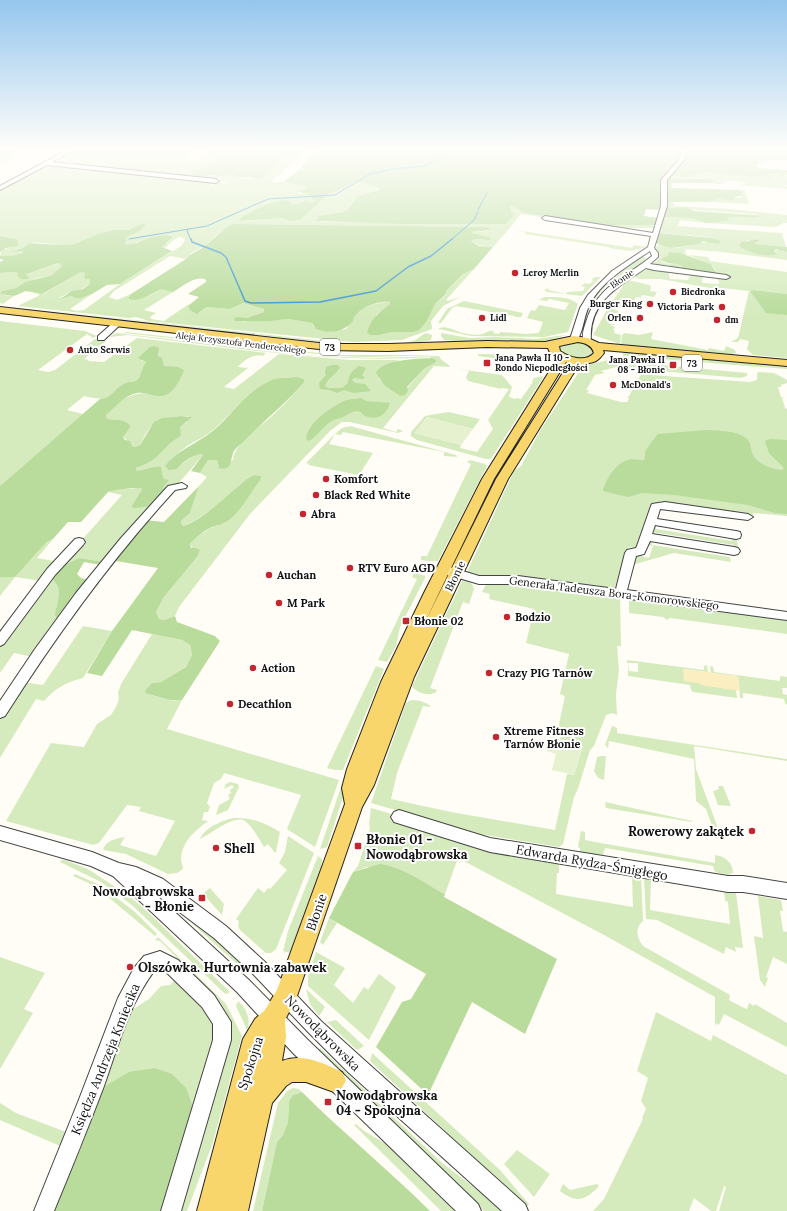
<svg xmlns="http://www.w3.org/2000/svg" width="787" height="1211" font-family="Lora,serif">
<rect width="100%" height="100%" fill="#fffdf5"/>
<g fill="#d5ebbd">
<path d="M 0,148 L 25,149 L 4,162 L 16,163 L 0,164 Z"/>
<path d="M 76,148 L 200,148 L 190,155 L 190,160 L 193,161 C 204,157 214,140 226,150 C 222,161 206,168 195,171 L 206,175 L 223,176 L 234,174 L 235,178 C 254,180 263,177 277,166 L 278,160 L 285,155 L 289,148 L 307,148 L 288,167 L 271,182 L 277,183 L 286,180 L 286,182 L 306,186 L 307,187 L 299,189 L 298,193 L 308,195 L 315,201 L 313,203 L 302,201 L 296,205 C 269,200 263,206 241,221 L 282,218 L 300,220 L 330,193 L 339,190 L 357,181 L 379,188 L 379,190 L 358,196 L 348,209 L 343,212 L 319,216 L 321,222 L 506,224 L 515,214 L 512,212 L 510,206 L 512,206 L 524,213 L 604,225 L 658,225 L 656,231 L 652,234 L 627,230 L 652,232 L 653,231 L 653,228 L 618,228 L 521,214 L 509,229 L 632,248 L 634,245 L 647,247 L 630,251 L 609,248 L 609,247 L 525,234 L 525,232 L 509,229 L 493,247 L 479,245 L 471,241 L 476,239 L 484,240 L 488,237 L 468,232 L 489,231 L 487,227 L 233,224 L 215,236 L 205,246 L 193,252 L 186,259 L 170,256 L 114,291 L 109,297 L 117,300 L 131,294 L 128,297 L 128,300 C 140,300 152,295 162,289 L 173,292 L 144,310 L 156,313 L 150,317 L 151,319 L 164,321 L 189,304 L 188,306 L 199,313 L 203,307 L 206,307 L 230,309 L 242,303 L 264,309 L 264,312 L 247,318 L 243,322 L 250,320 L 263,321 L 288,319 L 312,323 L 314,327 L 331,332 L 346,329 C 350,323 353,317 357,312 C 362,307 382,301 390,302 L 390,304 L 376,315 L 380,335 L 392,332 L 413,332 L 435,304 L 445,296 L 447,290 L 463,274 L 474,269 L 446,300 L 448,301 L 460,297 L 443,306 L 431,321 L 432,329 L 402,340 L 353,342 L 149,321 L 136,317 L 129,318 L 18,306 L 40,295 L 34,293 L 43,294 L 81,272 L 85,273 L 84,277 L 90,279 L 90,284 C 80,291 70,291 59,298 L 71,296 L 81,298 L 92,294 L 70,309 L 76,311 L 84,310 L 120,284 L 181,246 L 185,240 L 182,237 L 177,238 L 171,242 L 165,248 L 162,247 L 163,246 L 172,239 L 137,242 L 134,244 L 124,244 L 125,238 L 136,226 C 128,232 121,229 112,230 C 99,232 87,242 74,245 C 59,247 45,241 30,243 L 23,248 L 17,249 L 12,252 L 23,251 L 23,253 L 18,255 L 2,257 L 0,256 L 2,250 L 17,246 L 17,239 L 0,236 L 0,189 L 43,166 L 48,164 L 47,166 L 51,164 L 59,167 L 65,166 L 91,171 L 98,169 L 142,176 L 146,175 L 181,178 L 181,180 L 187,180 L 214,182 L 207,188 L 217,183 L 222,182 L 222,184 L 229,182 L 220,181 L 222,178 L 211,177 L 209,178 L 191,177 L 192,175 L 184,176 L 99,167 L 99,165 L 93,166 L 70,164 L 72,162 C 66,161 61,163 55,162 L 56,160 L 53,162 Z"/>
<path d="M 707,172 L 718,174 L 742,175 L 751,178 L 760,176 L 766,178 L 770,173 L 776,173 L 781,177 L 787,175 L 787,185 L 766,184 L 787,186 L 787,189 L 738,185 L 746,184 C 740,180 729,180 722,182 L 725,184 L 713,184 L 714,183 L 703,178 L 665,179 L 667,176 L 685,177 Z"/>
<path d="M 731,189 L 745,190 L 749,204 L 709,202 L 715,201 L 716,198 L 732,201 L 734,198 L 741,197 L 743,194 L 739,190 Z"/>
<path d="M 665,201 L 674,203 L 674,206 L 729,209 L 787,215 L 787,223 L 783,223 L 776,227 L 705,223 L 730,221 L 727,218 L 731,217 L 755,218 L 765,217 L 755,214 L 671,208 L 669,208 Z"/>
<path d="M 663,217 L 691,218 L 703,223 L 680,220 L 678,226 L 782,233 L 786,247 L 756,244 L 754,243 L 757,243 L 753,239 C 750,239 743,242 741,245 C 749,254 765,257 777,254 L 774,251 L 780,249 L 787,252 L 787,260 L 722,252 L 685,249 L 686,255 L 670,252 L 668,256 L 661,259 L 664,263 L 677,264 L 683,267 L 660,265 L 658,266 L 654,264 L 660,257 L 654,248 L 659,245 L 655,242 L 662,246 L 677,248 L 715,240 L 708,237 L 658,233 Z"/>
<path d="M 688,255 L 708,257 L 710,261 L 787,272 L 787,294 L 754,290 L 751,293 L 766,312 L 787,315 L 787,358 L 753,355 L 747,349 L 749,341 L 740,339 L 738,342 L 731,342 L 738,338 L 749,291 L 722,288 L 721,290 L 661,279 L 640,279 L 634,277 L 649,268 L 668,271 L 670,279 L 688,280 L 689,277 L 692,276 L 679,274 L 676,275 L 675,272 L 703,275 L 702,283 L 719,284 L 719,281 L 717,280 L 718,277 L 730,278 L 730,277 L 710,274 L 715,269 L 711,264 Z"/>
<path d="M 640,257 L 645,257 L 646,260 C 641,265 632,269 625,273 C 598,289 589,302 583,333 L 580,332 L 589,303 L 598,292 Z"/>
<path d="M 59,263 L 62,266 L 52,275 L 37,278 L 22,284 L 16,288 L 2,291 L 4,295 L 14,296 L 3,304 L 0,303 L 0,273 L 14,272 L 29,277 L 26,275 L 27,274 Z"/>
<path d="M 595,277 L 601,277 L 582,296 L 547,292 L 544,290 L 549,288 L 548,290 L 566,294 L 567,292 L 583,291 L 585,287 L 581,286 L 585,283 L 589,284 L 594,281 L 591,280 Z"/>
<path d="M 628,280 L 650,285 L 651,287 L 650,291 L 657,292 L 654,297 L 642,295 L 641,297 L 636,297 L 631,306 L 636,307 L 633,309 L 610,305 L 623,286 L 622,285 Z"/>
<path d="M 544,297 C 554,297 570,296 578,304 L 568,332 L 544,337 L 471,336 L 439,329 L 439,328 C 447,325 455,331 463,333 C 469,334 476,336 482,334 C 487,333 488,330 494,331 L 493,333 L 499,334 L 500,332 L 526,334 L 539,333 L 543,322 L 527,318 L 531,310 L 535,311 L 539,305 L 565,310 L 569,303 L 549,299 L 547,301 L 539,300 Z"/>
<path d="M 464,301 L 523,313 L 521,317 L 515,317 L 515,316 L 456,306 L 452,308 L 441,323 L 438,323 L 447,309 Z"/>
<path d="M 0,305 L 332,342 C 354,343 391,347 413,341 C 418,339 421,335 426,333 L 432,335 L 431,340 L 414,343 L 378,345 L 330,343 Z"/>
<path d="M 608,308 L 616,310 L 620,313 L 615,313 L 611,323 L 607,324 L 617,324 L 610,325 L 615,327 L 613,330 L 615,331 L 614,333 L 621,335 L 620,344 L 593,335 Z"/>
<path d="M 0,321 L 85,331 L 97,336 L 93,338 L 87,334 L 38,370 L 48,372 L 55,370 L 95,339 L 106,341 L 84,359 L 89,360 L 88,361 L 104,362 L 137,338 L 266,353 L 263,356 C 254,353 244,360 238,367 L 248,368 L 224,387 L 234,389 L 279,354 L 350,360 L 400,360 L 388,364 L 379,379 L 383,382 L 385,386 L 400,396 L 425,368 L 432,364 L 430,357 C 329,364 228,347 128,335 L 109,337 L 116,333 L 316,356 L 373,358 L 439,356 C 441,362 448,362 450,367 L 434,366 L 383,428 L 396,432 L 398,429 L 403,431 L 398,433 L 350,422 L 342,422 L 330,431 L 250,514 L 179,607 L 175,616 L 164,620 L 159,619 L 156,612 L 164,597 L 197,557 L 190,544 C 196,538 202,533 209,529 C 216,525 223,525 229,520 C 242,508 250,492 261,479 L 260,476 L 254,475 L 248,478 C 234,491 201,521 183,526 L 181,525 L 181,521 L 190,513 L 199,486 L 207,477 L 200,473 L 208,460 L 217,460 L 219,468 L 233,460 C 234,442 261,427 273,415 C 284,405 295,393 305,381 C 267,364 238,409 213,430 C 205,437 196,440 187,446 C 181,450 176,456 170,460 L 177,469 C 184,462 191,456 201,454 L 203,455 L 178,484 L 163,492 L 164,479 L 157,466 L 143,471 L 136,471 L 136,468 C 140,466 145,465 148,463 C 161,456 166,444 181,436 L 179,427 L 187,422 L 189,416 C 161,416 152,419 140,445 L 135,447 L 132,446 L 123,436 L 131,426 C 124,418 116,420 107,419 L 106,415 C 111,411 115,406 120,402 C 135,390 149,393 166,395 L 177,384 L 182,375 L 171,367 L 164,366 L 163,363 L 158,356 L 159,352 L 141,360 L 146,362 C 142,367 141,375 138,379 C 134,383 130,381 126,383 C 104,396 115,403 84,396 L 67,410 L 83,414 L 0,486 Z"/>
<path d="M 129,328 L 315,347 L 428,348 L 532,346 L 533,349 L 488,348 L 395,352 L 349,352 L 299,348 L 128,329 Z"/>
<path d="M 125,332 L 338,355 L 438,355 L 369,357 L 336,356 L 124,333 Z"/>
<path d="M 653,332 L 651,339 L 708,350 L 709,348 L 724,351 L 726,346 L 735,350 L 736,353 L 732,354 L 647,348 L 621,344 L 622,335 L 625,333 L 639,335 Z"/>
<path d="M 441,333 L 469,338 L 497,337 L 535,339 L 566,335 L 548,341 L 457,341 L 444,340 L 441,336 Z"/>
<path d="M 577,341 C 584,343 593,344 593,353 C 584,361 566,359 559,349 L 561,345 Z"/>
<path d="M 623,351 L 787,365 L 787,369 L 623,356 Z"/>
<path d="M 478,354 L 533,355 L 539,360 L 511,355 L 506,359 L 515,361 L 478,356 Z"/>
<path d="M 608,360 L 747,373 L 747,376 L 741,378 L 625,368 L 620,366 L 601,371 L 605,373 L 595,375 L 586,390 L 589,390 L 587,393 L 621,402 L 627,402 L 629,398 L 627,397 L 629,396 L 641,374 L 636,374 L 750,382 L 757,380 L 757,373 L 759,372 L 774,373 L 787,380 L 787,383 L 781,385 L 781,387 L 778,387 L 781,397 L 785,398 L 782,398 L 785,408 L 787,409 L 787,516 L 753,513 L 753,516 L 664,503 L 652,504 L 638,548 L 629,547 L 616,589 L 519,578 L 477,575 L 476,577 L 466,574 L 514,471 L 521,466 L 541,429 L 583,366 Z"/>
<path d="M 458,369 L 502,375 L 512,387 L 509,397 L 515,399 L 516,398 L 521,399 L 533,382 L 532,381 L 534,378 L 544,376 L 491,459 L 486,459 L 417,440 L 411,436 L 411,432 L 425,416 L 448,412 L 480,419 L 473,429 L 427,417 L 415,433 L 461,445 L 460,448 L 477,452 L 493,429 L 488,420 L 509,389 L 502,388 L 501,389 L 468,381 L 466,377 L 469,371 Z"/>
<path d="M 350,426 L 456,455 L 457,457 L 444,456 L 444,452 L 343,432 L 341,435 L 335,434 L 329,444 L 373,453 L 359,475 L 308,465 L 309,464 L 306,463 L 335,434 L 342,428 Z"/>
<path d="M 470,460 L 485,464 L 487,466 L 438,561 L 428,561 L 421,560 L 421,556 L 427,556 L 471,464 L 467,462 Z"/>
<path d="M 138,488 L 142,489 L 131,507 L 153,506 L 104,562 L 79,558 L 56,569 L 122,495 L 108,492 C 117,488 129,490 138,488 Z"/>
<path d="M 656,525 L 656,529 L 732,541 L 732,537 L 737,539 L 738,547 L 735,549 L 734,545 L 652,532 L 652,526 Z"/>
<path d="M 53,539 L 37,558 L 59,562 L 42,581 L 15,577 L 0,596 L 0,577 L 15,577 C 26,564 38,546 53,539 Z"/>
<path d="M 650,541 L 652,541 L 652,545 L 730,557 L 731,562 L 674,553 L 632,565 L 635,553 L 636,555 L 649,558 L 653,546 L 646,544 Z"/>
<path d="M 414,573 L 425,576 L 425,578 L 400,627 L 396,646 L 387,662 L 378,660 L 417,579 L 412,577 Z"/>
<path d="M 50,577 L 56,582 L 59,590 L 60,596 L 56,607 L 59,621 L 33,657 L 14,653 L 0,673 L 0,644 Z"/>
<path d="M 465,580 L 472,584 L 474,589 L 469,604 L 463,602 L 430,688 L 437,690 L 436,692 C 429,697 418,693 412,687 L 415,680 L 462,581 Z"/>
<path d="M 488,581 L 620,597 L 621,646 L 617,646 L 619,670 L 616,694 L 617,715 L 612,713 L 606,715 L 594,746 L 590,750 L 578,789 L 574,797 L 563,844 L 559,847 L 479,834 L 371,803 L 406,703 C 412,697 421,701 428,704 L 431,707 L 423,706 L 397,773 L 391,799 L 451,812 L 555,830 L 567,774 L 574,775 L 583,746 L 560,740 L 562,730 L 558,729 L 565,696 L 560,694 L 569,654 L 526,643 L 534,609 L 489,599 L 490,594 L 482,592 Z"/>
<path d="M 630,599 L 787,618 L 787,634 L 670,618 L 667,620 L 663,617 L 629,613 L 629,600 Z"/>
<path d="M 83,626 L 112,631 L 83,678 C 67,682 55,688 44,701 L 36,699 L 0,758 L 0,718 L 22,682 L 43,685 Z"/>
<path d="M 152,634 L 182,640 L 190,645 L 192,655 L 186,667 L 161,682 L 152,683 L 147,694 L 174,701 L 182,700 L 167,729 L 339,780 L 315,847 L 287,829 L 301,795 L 224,773 L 221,779 L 214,783 L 207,803 L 210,807 L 208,812 L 204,812 L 202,820 L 208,821 C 195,831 182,841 181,859 C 181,863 183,865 183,869 L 177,873 L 168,874 L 126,854 L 103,850 C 105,841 116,838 125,837 L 120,845 L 156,856 L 175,821 L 139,811 L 141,807 L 127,805 L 99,843 L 93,845 L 6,821 L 51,743 L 84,747 L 97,724 L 111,715 L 116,707 L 119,699 L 118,693 L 121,684 Z"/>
<path d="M 627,660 L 704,670 L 704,666 L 707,665 L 708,672 L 684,669 L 702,685 L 736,690 L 737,698 L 693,692 L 691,690 L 690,685 L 628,676 L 628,665 L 629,671 L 638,672 L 638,663 L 627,663 Z"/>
<path d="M 376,666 L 384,669 L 343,770 L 335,770 L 327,768 Z"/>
<path d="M 710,666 L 713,667 L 714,672 L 780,681 L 780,676 L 787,677 L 787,688 L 782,688 L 783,694 L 787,695 L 787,705 L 785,703 L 784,699 L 743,693 L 743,698 L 740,698 L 738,676 L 711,673 Z"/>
<path d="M 612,726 L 617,728 L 617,733 L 787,759 L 787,761 L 694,746 L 696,769 L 719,831 L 714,831 L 706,809 L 696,801 L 694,759 L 609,741 L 608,748 L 605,745 Z"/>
<path d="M 601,756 L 606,756 L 604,780 L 598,778 L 594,771 L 597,757 Z"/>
<path d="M 230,782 L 238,784 L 239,787 L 228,810 L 216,815 L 219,805 L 230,799 L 228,795 L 231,793 L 230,790 L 234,787 L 232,785 L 224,789 L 226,784 Z"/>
<path d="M 342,784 L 344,787 L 344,794 L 327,847 L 320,849 Z"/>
<path d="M 718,786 L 723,786 L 731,806 L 718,805 L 713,791 L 719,789 Z"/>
<path d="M 605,802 L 692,821 L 692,822 L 606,808 Z"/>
<path d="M 371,808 L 559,862 L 559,873 L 557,873 L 556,894 L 633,907 L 632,875 L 641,877 L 643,921 C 634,928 637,938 643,946 L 730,995 L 729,1000 L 744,1008 L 747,1009 L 749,1003 L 754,1006 L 755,1004 L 787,1023 L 787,1047 L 724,1014 L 719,1025 L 716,1023 L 715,1027 L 715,997 L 604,935 L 458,858 L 445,894 L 404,872 L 367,867 L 353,872 L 358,866 L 370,829 L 369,824 Z"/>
<path d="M 235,818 C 251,817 266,823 280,832 L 276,852 L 275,853 L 268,844 L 264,847 C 259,839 252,826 245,821 C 234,814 210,835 200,839 C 204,828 224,819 235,818 Z"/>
<path d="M 581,831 L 585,832 L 585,840 L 595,842 L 715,863 L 715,855 C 725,856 733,863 733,873 L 728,875 L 715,872 L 713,866 L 605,848 L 603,855 L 580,852 L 580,848 L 578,847 Z"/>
<path d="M 288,836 L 314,853 L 276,949 L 271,953 L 266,953 L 240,930 L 238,926 L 239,921 L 236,919 L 258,888 L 264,893 L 268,888 L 270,889 L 287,870 L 279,863 L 285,852 Z"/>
<path d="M 318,856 L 322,859 C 324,869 296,938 290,953 L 283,951 L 288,931 Z"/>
<path d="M 62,860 L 65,860 L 88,869 L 129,896 L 148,912 L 230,992 L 226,994 L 222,991 L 133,906 L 101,882 L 60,862 Z"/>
<path d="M 75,874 L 100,885 L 135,912 L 157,934 L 155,936 L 95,886 L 73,876 Z"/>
<path d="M 644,877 L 651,878 L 650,910 L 730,924 L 728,902 L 725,901 L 724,891 L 736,893 L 743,948 L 735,947 L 736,952 L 726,947 L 724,954 L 657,920 L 646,919 Z"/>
<path d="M 210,888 L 224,904 L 222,915 L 203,894 Z"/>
<path d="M 758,896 L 781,900 L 783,911 L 780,911 L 783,931 L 787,932 L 787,964 L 773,957 L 766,977 L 768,978 L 765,987 L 760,980 L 754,936 L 763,938 Z"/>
<path d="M 163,897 L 216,939 L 250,971 L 248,974 Z"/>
<path d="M 329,918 L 337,923 L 323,945 L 320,942 Z"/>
<path d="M 158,937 L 226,1004 L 242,1036 L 213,1142 L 187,1211 L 176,1211 L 227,1041 L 184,965 L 160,941 L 155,940 Z"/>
<path d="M 316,952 L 345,968 L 334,985 L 353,1003 L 364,987 L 368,990 L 379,974 L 396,987 L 369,1040 L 308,986 L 308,976 Z"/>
<path d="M 0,957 L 45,973 L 24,1009 L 33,1013 L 0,1069 Z"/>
<path d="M 175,979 L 211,1014 L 216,1028 L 215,1039 L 194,1110 L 154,1068 L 142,1070 L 97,1091 L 124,1018 L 132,1010 L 149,999 L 161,986 L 171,985 Z"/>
<path d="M 306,989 L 325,1007 L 319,1016 L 310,1004 Z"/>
<path d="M 238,1001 C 248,1010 250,1019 248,1032 L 236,1006 Z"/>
<path d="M 656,1012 L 711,1041 L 713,1035 L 787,1075 L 787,1211 L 719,1211 L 726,1187 L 724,1186 L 716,1211 L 711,1211 L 694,1198 L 689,1211 L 593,1211 L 604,1199 L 643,1119 L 642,1118 L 646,1109 L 641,1101 L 648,1078 L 637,1071 Z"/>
<path d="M 336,1020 L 364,1046 L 357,1050 L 327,1022 Z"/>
<path d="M 320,1048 L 441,1162 L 505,1211 L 484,1211 L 317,1052 Z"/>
<path d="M 372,1053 L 500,1170 L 529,1204 L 527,1207 L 370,1061 Z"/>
<path d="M 293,1088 L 299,1089 L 302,1092 L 293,1095 L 289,1101 L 288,1122 L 283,1135 L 277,1142 L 262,1211 L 253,1211 L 278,1103 L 287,1091 Z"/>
<path d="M 79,1098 L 82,1099 L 42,1201 L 38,1199 L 60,1146 L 0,1120 L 0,1103 L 16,1113 L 66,1132 Z"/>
<path d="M 356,1124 L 364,1131 L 391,1147 L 456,1211 L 441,1211 L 354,1125 Z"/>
<path d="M 517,1150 L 550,1174 L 534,1197 L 504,1164 Z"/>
<path d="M 563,1184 L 570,1190 L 597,1184 L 599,1186 C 586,1200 577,1204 560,1191 Z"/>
</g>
<g fill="#b9dc9c">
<path d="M 223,148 L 289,148 L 285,155 L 278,160 L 278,165 L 260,179 L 250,177 L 235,178 L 234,174 L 223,176 L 211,175 L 201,177 L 193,175 L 195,171 C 206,168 222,161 226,150 Z"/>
<path d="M 318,148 L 685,148 L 677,164 L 668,173 L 662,210 L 646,209 L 644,216 L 659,218 L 658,225 L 604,225 L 524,213 L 512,206 L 510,206 L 512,212 L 515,214 L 506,224 L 405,224 L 315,221 L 319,216 L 343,212 L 348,209 L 358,196 L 379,190 L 379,188 L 357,181 L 339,190 L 330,193 L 300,220 L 291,221 L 282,218 L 238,221 C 246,212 275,200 288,200 C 294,208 298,203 306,200 L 310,203 L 315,201 L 308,195 L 297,191 L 307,187 L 306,186 L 286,182 L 286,180 L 301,168 Z"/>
<path d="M 687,148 L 752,148 L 787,151 L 787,160 C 782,160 762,160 760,161 L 762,164 L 756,164 L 758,168 L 787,170 L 787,175 L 784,175 L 783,177 L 779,177 L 778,174 L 768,174 L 771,177 L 770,178 L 760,176 L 751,178 L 741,175 L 720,174 L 707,172 L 685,177 L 667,176 L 684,155 Z"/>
<path d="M 665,179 L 708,179 L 714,181 L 714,183 L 671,183 L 672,188 L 739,190 L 742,192 L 743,195 L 735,197 L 734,200 L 730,201 L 717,198 L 717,200 L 709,202 L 670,202 L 665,201 Z"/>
<path d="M 667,203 L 669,208 L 671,208 L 686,207 L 694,211 L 766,216 L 755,218 L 731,217 L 727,218 L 730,221 L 705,223 L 691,218 L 663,217 Z"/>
<path d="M 141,224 L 146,224 L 141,230 L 125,238 L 127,241 L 124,244 C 139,247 155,230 173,237 L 162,247 L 172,251 L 120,284 L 107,285 L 92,294 L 81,298 L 76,298 L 71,296 L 60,299 L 72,291 L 83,289 L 90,284 L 90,279 L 85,279 L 84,277 L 85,273 L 81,272 L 42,294 L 26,291 L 14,296 L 1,294 L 2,291 L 16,288 L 25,282 L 52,275 L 62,266 L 59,263 L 55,264 L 27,274 L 26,275 L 29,277 L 28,279 L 21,279 L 17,275 L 18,273 L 14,272 L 0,273 L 0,262 L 4,260 L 0,259 L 0,256 L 11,256 L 23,253 L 23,251 L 12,252 L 12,251 L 23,248 L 30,243 L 58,245 L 73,245 L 98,234 L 112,230 L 128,230 Z"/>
<path d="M 233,224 L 487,227 L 491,230 L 470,232 L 488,237 L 490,238 L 489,240 L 476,239 L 471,241 L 479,246 L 493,247 L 474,269 L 463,274 L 447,290 L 445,295 L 435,304 L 426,322 L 419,330 L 413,332 L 392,332 L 380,335 L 370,335 L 367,332 C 371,319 379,312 390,304 L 390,302 C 379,300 354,309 353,321 C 342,333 331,334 316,329 L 312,323 L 288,319 L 270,321 L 235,321 L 234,319 L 236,317 L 247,318 L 264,312 L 264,309 L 243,303 L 230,309 L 206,307 L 197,314 L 190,310 L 188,306 L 199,297 L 188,294 L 206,282 L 206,280 C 196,274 182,287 173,292 C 169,292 164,289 160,290 C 150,294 138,303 127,299 L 131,294 L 186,259 C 192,252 199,251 205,246 C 212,240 224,228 233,224 Z"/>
<path d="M 658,233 L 711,238 L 721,241 L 718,244 L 703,241 C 699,245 697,244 692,245 C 677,247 670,251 655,242 Z"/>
<path d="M 0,236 L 17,239 L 18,246 L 6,248 L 0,252 Z"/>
<path d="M 751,239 L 758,240 L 759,241 L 755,243 L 756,244 L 787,247 L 787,252 L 776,249 L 774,251 L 777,254 C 764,258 750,253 739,246 L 741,242 L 749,241 Z"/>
<path d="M 669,252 L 680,253 L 711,264 L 716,273 L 710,274 L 658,267 L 660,265 L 660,266 L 667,268 L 671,265 L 683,267 C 677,262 668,265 661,260 L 662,258 L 668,256 Z"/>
<path d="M 754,290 L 787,294 L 787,315 L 766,313 L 751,293 L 751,291 Z"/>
<path d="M 154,346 L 159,348 L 158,356 L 162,358 L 164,366 L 178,367 L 184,370 C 181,379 172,397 160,396 C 150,396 144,390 133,394 C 122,398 115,408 106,415 L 107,419 C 116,420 124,418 131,426 L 123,437 L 125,440 L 130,441 L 132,446 L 135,447 L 140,445 L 154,422 L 162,418 L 181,416 L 192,417 L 180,427 L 181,436 C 166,444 161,456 148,463 C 145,465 140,466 136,468 L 136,471 C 145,471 154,465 161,467 L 162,474 L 164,479 L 169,480 L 164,486 L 161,497 L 153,506 L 135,508 L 131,507 L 142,489 C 137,487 113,490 108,492 L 81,522 L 68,522 L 53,539 L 47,542 L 40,549 L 15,577 L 0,577 L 0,486 L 100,399 C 113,398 115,387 126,383 C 130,381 134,383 138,379 C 141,375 142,367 146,362 L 138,358 L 150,347 Z"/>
<path d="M 432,358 L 436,360 L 436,362 L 425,368 L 407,387 L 408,391 L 405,395 L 400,396 L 385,386 L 376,373 C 381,359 418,359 432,358 Z"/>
<path d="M 332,365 L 337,365 L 340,367 C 336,375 328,377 325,386 L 328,388 L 342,388 L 348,383 C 349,373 351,372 359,366 L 366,368 L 362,375 L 365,378 L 362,379 L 354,378 L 352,380 L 355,383 L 365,384 L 371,391 L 354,393 L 344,390 L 337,393 L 330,390 L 320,389 L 319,383 L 326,375 L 325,372 L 326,367 Z"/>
<path d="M 296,377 L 303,379 L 305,381 C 286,404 262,422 241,444 C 238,446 234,450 233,453 C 230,462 232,471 219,468 L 217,460 L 208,460 L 200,473 L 191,471 L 203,455 L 201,454 C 191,456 184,461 177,469 L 169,470 L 165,466 C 176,452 191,446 206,436 C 230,420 244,391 272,380 C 279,377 288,378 296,377 Z"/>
<path d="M 361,398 L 366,401 L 390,403 C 385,417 376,421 363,415 L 361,412 C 353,409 348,415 341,418 C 338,419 335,419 332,421 C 323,426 318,436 309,441 L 306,439 C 308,423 328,409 342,402 C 347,399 355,399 361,398 Z"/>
<path d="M 706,430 C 718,431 736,430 746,438 C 752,443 750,448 753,455 C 758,464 772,470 782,470 L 784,468 L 769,453 L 765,441 L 770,439 L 787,440 L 787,514 L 775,513 L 748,505 L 674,495 L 642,493 L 628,497 L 603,491 C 605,480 616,463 628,460 C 634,458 639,461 644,460 C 645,458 645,456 645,453 C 645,450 656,436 658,434 Z"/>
<path d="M 254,475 L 261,476 L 261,479 C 250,493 242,510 228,521 C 222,525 216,525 210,528 C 202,532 196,538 190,544 L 191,548 L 196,548 L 200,550 L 197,557 L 164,597 L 156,612 L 159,619 L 164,620 L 175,616 L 177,622 L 215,636 L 220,641 L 182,700 C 169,702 159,696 147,694 L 145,691 L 152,683 L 161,682 L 186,667 L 192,655 L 190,645 L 182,640 L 132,630 L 102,676 L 87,673 L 112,631 L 158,568 L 110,560 L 145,520 L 164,522 L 199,486 L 190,513 L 181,521 L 181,524 L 183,526 C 199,522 221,501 234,490 C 241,485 246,478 254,475 Z"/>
<path d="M 79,558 L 104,562 L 101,565 L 84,562 L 77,574 L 81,578 L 89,580 L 59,621 L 55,615 C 57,599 65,589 50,577 L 56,569 Z"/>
<path d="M 380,864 C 403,867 424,883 445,894 L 444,897 L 557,959 L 525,1034 L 472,1002 L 428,1095 L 376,1047 L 402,1002 L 411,999 L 426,974 L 329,918 L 353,872 Z"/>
<path d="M 154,1068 L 172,1074 L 186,1088 L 194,1110 L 164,1211 L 50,1211 L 97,1091 L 129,1072 Z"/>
<path d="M 302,1092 C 343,1133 389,1170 430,1211 L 262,1211 L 277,1142 L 283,1135 L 288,1122 L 289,1101 L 293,1095 Z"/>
</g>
<path fill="#fbeec1" d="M 683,669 L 738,676 L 740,691 L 702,685 L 702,684 L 684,681 Z"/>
<g fill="#e6f2cf">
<path d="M 427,417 L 473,429 L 461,445 L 415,433 Z"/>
<path d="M 550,737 L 583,746 L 574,775 L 552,770 L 556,754 L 547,751 Z"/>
</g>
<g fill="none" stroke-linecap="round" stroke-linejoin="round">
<g stroke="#3f96cf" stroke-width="1">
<path d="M 478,210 L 487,193"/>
<path d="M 188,230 L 187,231 L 191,240"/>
<path d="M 129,239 L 207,226 L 268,199 L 335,195 L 370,174 L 393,169 L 426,166 L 453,148"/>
<path d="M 451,240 L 474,220 L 478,212"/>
</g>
<path stroke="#3f96cf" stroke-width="1.5" d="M 191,239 L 192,242 L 221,253 L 226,257 L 245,301 L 251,303 L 320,302 L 376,291 L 408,267 L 431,256 L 452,239"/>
<g stroke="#444" stroke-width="2">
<g id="minor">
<path d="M 71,148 L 77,148 L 52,162 L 216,179 L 219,181 L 216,183 L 47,165 L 0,190 L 0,186 Z"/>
<path d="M 684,148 L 689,148 L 683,161 L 667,180 L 667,206 L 654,248 L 658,253 L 658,257 L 650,264 L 726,275 L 730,277 L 726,279 L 654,270 L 646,268 C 619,286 588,302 591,341 L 590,343 L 584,343 C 581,336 584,328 586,322 C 597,286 625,278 652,256 L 650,251 C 629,265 602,281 590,304 C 584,315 584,328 578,339 L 574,341 L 571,341 L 570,339 L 580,308 L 588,295 L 612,271 L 648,247 L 651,236 L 545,220 L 542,218 L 545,216 L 653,233 L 661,206 L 661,180 L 678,161 Z"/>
<path d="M 115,321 L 121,321 L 122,323 L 104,340 L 98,340 L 98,336 Z"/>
<path d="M 182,483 L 187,486 L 186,488 L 175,490 C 111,560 56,636 5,716 L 0,718 L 0,701 L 35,649 L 76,593 L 121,538 L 168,486 Z"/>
<path d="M 665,502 L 748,514 L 753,517 L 748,520 L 660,509 L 657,519 L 736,531 L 740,532 L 741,535 L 740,538 L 736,539 L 655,525 L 652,534 L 734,547 L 738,548 L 740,551 L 738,554 L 734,555 L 650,541 L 644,554 L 636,556 L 627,590 L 787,612 L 787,620 L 518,584 L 479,584 L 442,573 L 440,570 L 442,567 L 446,566 L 479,576 L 518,576 L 616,589 L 625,553 L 627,550 L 636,548 L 637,546 L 651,506 L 652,504 Z"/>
<path d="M 79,538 L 83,539 L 85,542 L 83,545 L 55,575 L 4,644 L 0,646 L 0,632 L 47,569 L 75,539 Z"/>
<path d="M 399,810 L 490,838 L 728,876 L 743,876 L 787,883 L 787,899 L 743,892 L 728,892 L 490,852 L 394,822 L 391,817 L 394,812 Z"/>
<path d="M 0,826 L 92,852 L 119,863 L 136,867 L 163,879 L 226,926 L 265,962 L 321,1021 L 362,1058 L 525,1204 L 528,1211 L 502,1211 L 348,1072 L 309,1033 L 253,974 L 214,938 L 154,893 L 249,980 L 307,1039 L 478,1204 L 481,1211 L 456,1211 L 293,1053 L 237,992 L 113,876 L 91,866 L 0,840 Z"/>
<path d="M 160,951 L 178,960 L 214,995 L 231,1022 L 231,1040 L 181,1211 L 161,1211 L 213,1040 L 213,1024 L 202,1007 L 166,972 L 159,969 L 155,970 C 129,1004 118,1046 104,1086 C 88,1128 71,1170 54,1211 L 34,1211 L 78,1102 L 118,998 L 134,968 L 144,956 Z"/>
</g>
</g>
<g stroke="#222" stroke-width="2">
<path id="major" d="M 0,307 L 328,344 L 388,344 L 487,341 L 545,342 L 574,336 L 588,338 L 599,343 L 787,360 L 787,366 L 603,350 L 604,353 C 595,366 590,361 578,366 L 508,479 L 414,677 L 374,785 L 362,807 L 297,996 L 285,1020 L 286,1037 L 282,1061 C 303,1053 323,1063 342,1072 L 346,1080 L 342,1088 L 334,1092 L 306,1082 L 292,1082 L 286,1086 L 272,1103 L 248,1211 L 197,1211 L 243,1039 L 255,1019 L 265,1010 L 277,990 L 345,804 L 342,788 L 347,769 L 381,682 L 424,593 L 482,479 L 557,359 L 551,355 L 548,348 L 487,347 L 388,351 L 328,350 L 0,313 ZM 578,342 C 585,343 592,345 594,353 C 585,363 569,357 560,351 L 559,346 ZM 566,362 L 569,363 L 496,479 L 424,624 L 494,479 Z"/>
</g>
<use href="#minor" fill="#fff" fill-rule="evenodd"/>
<use href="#major" fill="#f9d66b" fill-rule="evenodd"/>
</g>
<linearGradient id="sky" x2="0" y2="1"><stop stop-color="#95c6ee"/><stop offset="0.47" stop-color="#fffefa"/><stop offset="1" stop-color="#fffefa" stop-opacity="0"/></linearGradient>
<rect width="787" height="317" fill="url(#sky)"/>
<g fill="#c4262e" stroke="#fff" stroke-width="1.5">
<circle cx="515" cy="273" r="4"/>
<circle cx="673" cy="292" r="4"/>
<circle cx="650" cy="304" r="4"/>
<circle cx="722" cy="307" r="4"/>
<circle cx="482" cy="318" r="4"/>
<circle cx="640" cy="318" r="4"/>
<circle cx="717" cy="320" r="4"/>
<circle cx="70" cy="350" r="4"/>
<rect x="483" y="359" width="8" height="8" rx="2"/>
<rect x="669" y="361" width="8" height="8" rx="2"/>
<circle cx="613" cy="385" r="4"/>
<circle cx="326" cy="479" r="4"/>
<circle cx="316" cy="495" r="4"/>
<circle cx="303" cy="514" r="4"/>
<circle cx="350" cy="568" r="4"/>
<circle cx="269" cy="575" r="4"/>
<circle cx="279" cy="603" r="4"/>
<circle cx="507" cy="617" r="4"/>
<rect x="402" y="617" width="8" height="8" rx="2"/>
<circle cx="253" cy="668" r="4"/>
<circle cx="489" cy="673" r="4"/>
<circle cx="230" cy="704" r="4"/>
<circle cx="496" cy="737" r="4"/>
<circle cx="752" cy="831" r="4"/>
<rect x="354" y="842" width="8" height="8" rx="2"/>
<circle cx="216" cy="848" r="4"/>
<rect x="198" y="894" width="8" height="8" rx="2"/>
<circle cx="130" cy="967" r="4"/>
<rect x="324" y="1098" width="8" height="8" rx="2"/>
</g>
<g text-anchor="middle" stroke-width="4" stroke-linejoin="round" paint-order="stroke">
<g font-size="9" font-weight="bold" fill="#111" stroke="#fff" text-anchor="start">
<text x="523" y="276">Leroy Merlin</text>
<text x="681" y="295">Biedronka</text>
<text x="642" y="307" text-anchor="end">Burger King</text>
<text x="714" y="310" text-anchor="end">Victoria Park</text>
<text x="490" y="321">Lidl</text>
<text x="632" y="321" text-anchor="end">Orlen</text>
<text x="725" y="323">dm</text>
<text x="78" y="353">Auto Serwis</text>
<text x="495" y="361">Jana Pawła II 10 -<tspan x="495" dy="10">Rondo Niepodległości</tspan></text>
<text x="665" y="363" text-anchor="end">Jana Pawła II<tspan x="665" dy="10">08 - Błonie</tspan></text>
<text x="621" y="388">McDonald's</text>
</g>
<g font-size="9" fill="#111" stroke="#fff">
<text transform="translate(622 279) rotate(-34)" y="3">Błonie</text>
<text transform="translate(241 343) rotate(7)" y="3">Aleja Krzysztofa Pendereckiego</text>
</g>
<g fill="#fff" stroke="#585858" stroke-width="1">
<rect x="320" y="339" width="20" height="16" rx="3"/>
<rect x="682" y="355" width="20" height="16" rx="3"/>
</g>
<g font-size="10" font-weight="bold" fill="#111">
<text x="330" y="351">73</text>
<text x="692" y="367">73</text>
</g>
<g font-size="11" font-weight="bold" fill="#111" stroke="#fff" text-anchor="start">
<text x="334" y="483">Komfort</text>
<text x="324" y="499">Black Red White</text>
<text x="311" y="518">Abra</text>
<text x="358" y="572">RTV Euro AGD</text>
<text x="277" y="579">Auchan</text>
<text x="287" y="607">M Park</text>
<text x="515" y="621">Bodzio</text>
<text x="414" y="625">Błonie 02</text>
<text x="261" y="672">Action</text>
<text x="497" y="677">Crazy PIG Tarnów</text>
<text x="238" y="708">Decathlon</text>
<text x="504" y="735">Xtreme Fitness<tspan x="504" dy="13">Tarnów Błonie</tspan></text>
</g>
<g font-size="11" fill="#111" stroke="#fff">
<text transform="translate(455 576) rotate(-64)" y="4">Błonie</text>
<text transform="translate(614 593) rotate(7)" y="4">Generała Tadeusza Bora-Komorowskiego</text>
</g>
<g font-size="13" font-weight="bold" fill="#111" stroke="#fff" text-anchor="start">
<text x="744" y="836" text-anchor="end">Rowerowy zakątek</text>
<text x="366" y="844">Błonie 01 -<tspan x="366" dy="15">Nowodąbrowska</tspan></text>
<text x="224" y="853">Shell</text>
<text x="194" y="896" text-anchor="end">Nowodąbrowska<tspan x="194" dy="15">- Błonie</tspan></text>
<text x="138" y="972">Olszówka. Hurtownia zabawek</text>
<text x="336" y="1100">Nowodąbrowska<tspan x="336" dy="15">04 - Spokojna</tspan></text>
</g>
<g font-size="13" fill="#111" stroke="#fff">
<text transform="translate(592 862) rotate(10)" y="5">Edwarda Rydza-Śmigłego</text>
<text transform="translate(316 912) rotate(-71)" y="5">Błonie</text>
<text transform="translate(323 1033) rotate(45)" y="5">Nowodąbrowska</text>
<text transform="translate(105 1059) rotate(-68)" y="5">Księdza Andrzeja Kmiecika</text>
<text transform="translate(250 1063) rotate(-72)" y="5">Spokojna</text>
</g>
</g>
</svg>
